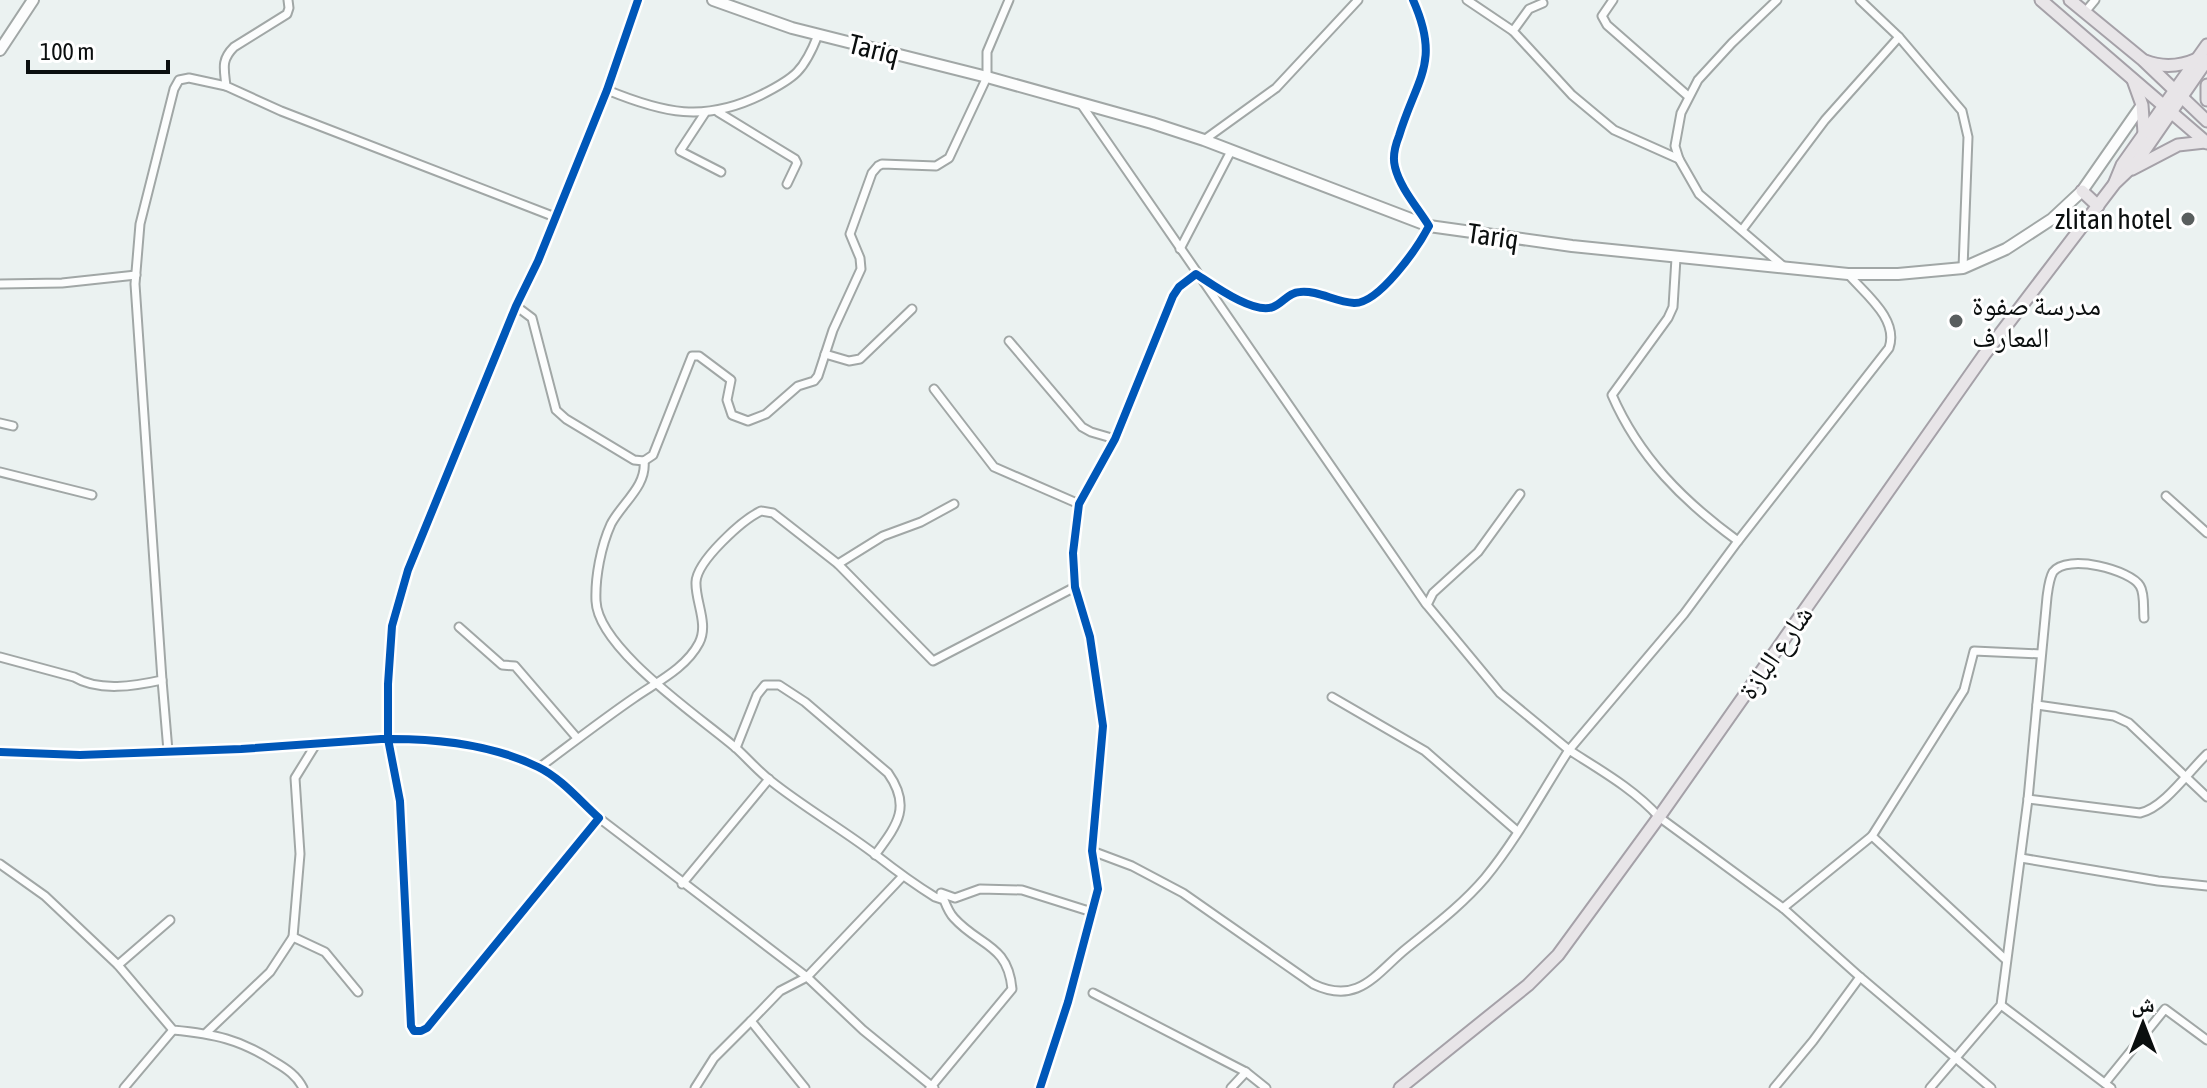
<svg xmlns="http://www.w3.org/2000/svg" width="2207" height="1088" font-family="'Asap Condensed','Noto Naskh Arabic',sans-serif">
<rect width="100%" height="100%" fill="#ebf2f1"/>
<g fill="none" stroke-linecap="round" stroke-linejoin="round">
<g stroke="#a1a7a6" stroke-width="11">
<g id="street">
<path d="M 288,0 L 289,8 L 287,14 L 234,47 C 221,60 224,68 226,86 L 281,111 L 555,217"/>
<path d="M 1467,0 L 1513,31"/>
<path d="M 1613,0 L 1602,16 L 1607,25 L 1688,96"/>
<path d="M 1777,0 L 1732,43 L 1698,80 L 1681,113 L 1675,146 L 1679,159 L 1699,194 L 1783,266"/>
<path d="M 1860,0 L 1899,37 L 1962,111 L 1968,137 L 1963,268"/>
<path d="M 1543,3 L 1529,9 L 1513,31 L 1572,95 L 1614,130 L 1679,159"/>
<path d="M 2085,12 L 2095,0"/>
<path d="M 607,90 C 663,113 704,123 761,95 C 795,78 804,71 818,35"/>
<path d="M 1081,104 L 1426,604"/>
<path d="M 718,112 L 795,159 L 797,163 L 787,184"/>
<path d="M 705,113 L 680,151 L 721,172"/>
<path d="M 1204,140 L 1276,88 L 1358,0"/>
<path d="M 1742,230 L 1825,120 L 1899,37"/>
<path d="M 1180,249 L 1231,151"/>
<path d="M 1676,258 L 1673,307 L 1668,318 L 1612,395 C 1639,457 1683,501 1738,541"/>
<path d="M 0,284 L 62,283 L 136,275"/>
<path d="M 516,306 L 532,318 L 556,410 L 566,419 L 634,460 L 644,461 L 653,455 L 692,356 L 699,356 L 731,380 L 727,400 L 732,415 L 748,421 L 766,414 L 798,386 L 814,381 L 818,376 L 833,330 L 861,269 L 860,258 L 850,234 L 872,173 L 878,166 L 882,164 L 936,166 L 949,158 L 987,77 L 987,52 L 1009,0"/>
<path d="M 1009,341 L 1082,427 L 1091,432 L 1115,439"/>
<path d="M 825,354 L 849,361 L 860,359 L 912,309"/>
<path d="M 934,389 L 994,467 L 1079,504"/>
<path d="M 0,423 L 13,426"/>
<path d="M 644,461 C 647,486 622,503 611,524 C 601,546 595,577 596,601 C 598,649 700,717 736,748 C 748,759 758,771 771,781 C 805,808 842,829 876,855 C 895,870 914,884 935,897 L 941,899 L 941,893 L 955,898 L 980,889 L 1022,890 L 1092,912"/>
<path d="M 0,472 L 92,495"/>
<path d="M 1520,494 L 1478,552 L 1433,593 L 1427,605 L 1500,693 L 1569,750 L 1684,614 L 1738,541 L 1889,348 C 1899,319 1865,294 1848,274"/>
<path d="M 2166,496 L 2207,533"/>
<path d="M 838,564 L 883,536 L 921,522 L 954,504"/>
<path d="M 459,627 L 502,665 L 515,666 L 577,738"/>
<path d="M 0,657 L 74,677 C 99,692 135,686 162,680 L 135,284 L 140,224 L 174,89 L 179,80 L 189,78 L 226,86"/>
<path d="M 162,680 L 168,751"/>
<path d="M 1332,697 L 1425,751 L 1517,831"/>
<path d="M 2037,705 L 2114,716 L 2129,723 L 2207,797"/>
<path d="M 736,748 L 757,695 L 765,685 L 779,685 L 805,702 L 888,773 C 912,807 897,825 875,855"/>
<path d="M 0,752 L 80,755 L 241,749 L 381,739 C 433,738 491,744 538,767 C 561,778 580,801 599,818 L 427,1028 L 421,1031 L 414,1031 L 411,1026 L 400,801 L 388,739 L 388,684 L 392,626 L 408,570 L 516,306 L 538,261 L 607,90 L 638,0"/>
<path d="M 540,767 C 571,744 602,720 634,698 C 657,682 686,668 699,643 C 709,624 695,601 696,582 C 697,561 742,520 761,511 L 773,513 L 838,564 L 933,661 L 1075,587"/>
<path d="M 2028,799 L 2140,813 C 2164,808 2189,771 2207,754"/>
<path d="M 599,818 L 807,977 L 902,877"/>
<path d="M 1872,836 L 2005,959"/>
<path d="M 1092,851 L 1132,866 L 1183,893 L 1313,984 C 1359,1006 1376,973 1407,948 C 1434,926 1462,905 1485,878 C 1517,839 1542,792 1569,750 C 1600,770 1634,789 1659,817 L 1783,908 L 1860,977 L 1991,1088"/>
<path d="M 2021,858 L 2158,881 L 2207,886"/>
<path d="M 0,864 L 45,896 L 118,965 L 173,1030 C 214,1034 240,1039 275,1062 C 287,1069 297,1076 303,1088"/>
<path d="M 682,884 L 769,779"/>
<path d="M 1783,908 L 1872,836 L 1964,690 L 1974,651 L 2041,654"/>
<path d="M 293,937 L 300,854 L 295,778 L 316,744"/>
<path d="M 118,965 L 170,920"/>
<path d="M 1093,993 L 1246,1072 L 1266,1088"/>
<path d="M 2001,1005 L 2111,1088"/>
<path d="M 206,1033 L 270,972 L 293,937 L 325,952 L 358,992"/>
<path d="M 2105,1083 L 2165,1009 L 2207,1040"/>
<path d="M 124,1088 L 173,1030"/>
<path d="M 695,1088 L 714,1058 L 751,1021"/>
<path d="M 805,1088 L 751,1021 L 780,991 L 807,977 L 863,1030 L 934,1088"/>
<path d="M 930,1088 L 1012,989 C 1008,944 979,946 954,918 C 948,912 945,902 942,895"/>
<path d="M 1040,1088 L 1068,1002 L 1098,889 L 1092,851 L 1103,726 L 1090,637 L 1075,587 L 1073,553 L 1079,504 L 1115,439 L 1173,296 L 1179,287 L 1196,274 C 1213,285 1254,315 1273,307 C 1283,303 1289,292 1300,292 C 1318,290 1335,302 1354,303 C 1379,304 1418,247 1429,226 C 1418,208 1400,188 1395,167 C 1392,156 1395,146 1399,136 C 1417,77 1441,63 1413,0"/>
<path d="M 1231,1088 L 1246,1072"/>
<path d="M 1774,1088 L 1813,1041 L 1860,977"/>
<path d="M 1930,1088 L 2001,1005 L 2028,799 L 2047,597 C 2048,590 2049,579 2053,572 C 2067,553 2131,570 2140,586 C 2145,594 2143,609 2144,618"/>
</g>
</g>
<g stroke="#a1a7a6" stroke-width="14">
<g id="secondary">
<path d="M 713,0 L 792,28 L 987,77 L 1152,123 L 1204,140 L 1429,226 L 1572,246 L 1848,274 L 1898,274 L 1963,268 L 2006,249 L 2052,219 L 2082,191 L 2142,105"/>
<path d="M 0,50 L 33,0"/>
</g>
</g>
<g stroke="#a5a1a8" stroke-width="15">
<g id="primary">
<path d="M 2041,0 L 2207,143"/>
<path d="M 2070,0 L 2143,60 L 2207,121"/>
<path d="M 2145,61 C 2163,68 2179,67 2197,59"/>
<path d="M 2133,80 L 2142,105 L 2144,133"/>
<path d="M 2207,85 L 2207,100"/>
<path d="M 2132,169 L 2178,145 L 2205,142"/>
<path d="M 2115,182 L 2122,165 L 2207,45"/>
<path d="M 2082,191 L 2098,206"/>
<path d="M 1400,1088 L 1528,985 L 1558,955 L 1659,817 L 1984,355 L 2115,183 L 2136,163 L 2207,60"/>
</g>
</g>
<use href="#street" stroke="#fcfdfd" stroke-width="7"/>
<use href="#secondary" stroke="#fcfdfd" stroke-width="10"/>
<use href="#primary" stroke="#e8e5e8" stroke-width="11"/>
<g stroke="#fff" stroke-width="13">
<g id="cycleway">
<path d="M 0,752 L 80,755 L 241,749 L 381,739 C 433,738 491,744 538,767 C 561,778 580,801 599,818 L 427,1028 L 421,1031 L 414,1031 L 411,1026 L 400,801 L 388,739 L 388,684 L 392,626 L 408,570 L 516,306 L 538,261 L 607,90 L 638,0"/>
<path d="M 1040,1088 L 1068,1002 L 1098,889 L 1092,851 L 1103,726 L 1090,637 L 1075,587 L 1073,553 L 1079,504 L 1115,439 L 1173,296 L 1179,287 L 1196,274 C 1213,285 1254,315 1273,307 C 1283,303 1289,292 1300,292 C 1318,290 1335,302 1354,303 C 1379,304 1418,247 1429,226 C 1418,208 1400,188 1395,167 C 1392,156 1395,146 1399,136 C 1417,77 1441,63 1413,0"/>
</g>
</g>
<use href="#cycleway" stroke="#0057b8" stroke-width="8"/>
</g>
<g fill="#595e5e" stroke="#fff" stroke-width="3">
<circle cx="2188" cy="219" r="8"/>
<circle cx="1956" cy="321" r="8"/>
</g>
<g text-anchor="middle" stroke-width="6" stroke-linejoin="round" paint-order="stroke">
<g font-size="28" fill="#0b0f0f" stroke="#fff">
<text transform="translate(874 49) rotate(14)" y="10">Tariq</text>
<text transform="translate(1493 236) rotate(8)" y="10">Tariq</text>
<text transform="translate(1775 652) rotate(-55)" y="10">شارع البازة</text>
</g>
<g font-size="28" fill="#0b0f0f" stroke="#fff" text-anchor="end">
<text x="2172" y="229">zlitan hotel</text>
<text x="1972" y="315" text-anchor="start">مدرسة صفوة<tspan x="1972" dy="32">المعارف</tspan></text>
</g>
</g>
<g transform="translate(2143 1024)" stroke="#ffffff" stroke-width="6" paint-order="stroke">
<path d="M0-6L14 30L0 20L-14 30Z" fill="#0b0f0f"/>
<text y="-12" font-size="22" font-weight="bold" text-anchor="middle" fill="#0b0f0f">ش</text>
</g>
<path d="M28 60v12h140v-12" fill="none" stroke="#0b0f0f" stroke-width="4"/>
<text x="40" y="60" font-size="24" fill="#0b0f0f" stroke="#ffffff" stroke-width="6" paint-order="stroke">100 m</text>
</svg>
